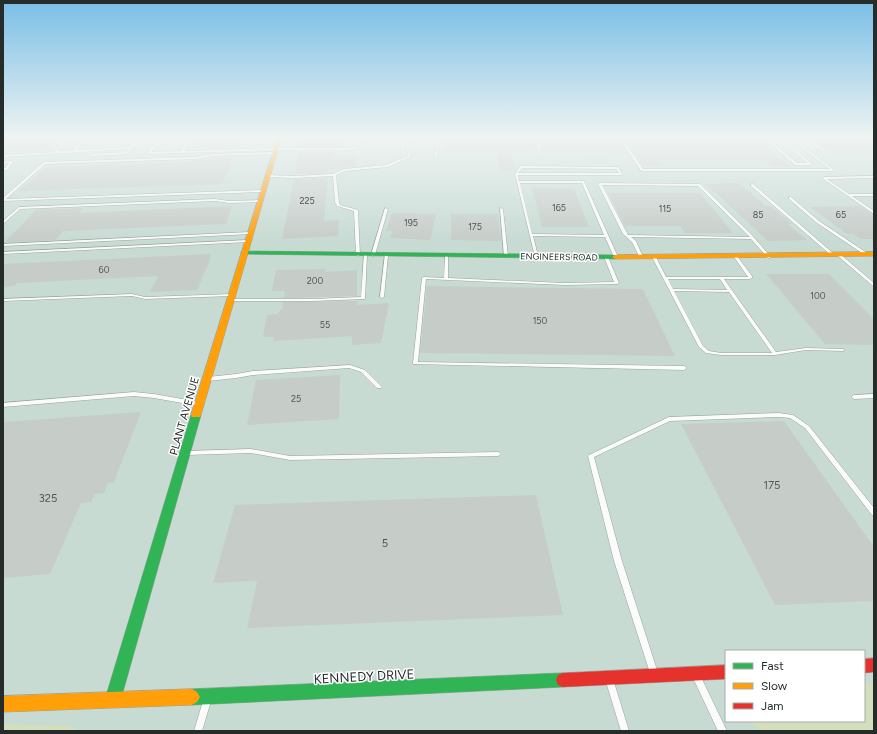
<svg xmlns="http://www.w3.org/2000/svg" width="877" height="734" font-family="Figtree,sans-serif">
<rect width="100%" height="100%" fill="#dbe6e1"/>
<path fill="#c7dbd3" fill-rule="evenodd" d="M 3,139 L 874,139 L 874,731 L 3,731 ZM 726,651 L 864,651 L 864,721 L 726,721 Z"/>
<g fill="#d2debc">
<path d="M 874,683 L 874,731 L 760,731 L 749,721 L 864,721 L 864,684 Z"/>
<path d="M 3,724 L 71,726 L 79,731 L 3,731 Z"/>
</g>
<g fill="#c6cdc9">
<path d="M 3,139 L 60,139 L 50,150 L 3,153 Z"/>
<path d="M 198,139 L 241,139 L 238,148 L 192,149 Z"/>
<path d="M 304,139 L 341,139 L 338,146 L 299,146 Z"/>
<path d="M 443,139 L 534,139 L 537,151 L 511,151 L 515,170 L 500,172 L 497,151 L 442,151 Z"/>
<path d="M 539,139 L 619,139 L 628,154 L 541,151 Z"/>
<path d="M 625,139 L 757,139 L 791,167 L 772,167 L 764,160 L 657,160 L 662,166 L 644,166 Z"/>
<path d="M 812,139 L 874,139 L 874,155 L 835,155 Z"/>
<path d="M 298,152 L 335,152 L 333,157 L 356,156 L 356,166 L 328,169 L 328,173 L 295,174 Z"/>
<path d="M 234,157 L 222,184 L 19,191 L 46,167 L 185,162 L 213,158 Z"/>
<path d="M 328,178 L 324,221 L 339,220 L 338,236 L 282,239 L 294,179 Z"/>
<path d="M 739,183 L 766,206 L 771,206 L 792,224 L 788,224 L 807,240 L 768,241 L 706,184 Z"/>
<path d="M 532,188 L 574,189 L 589,227 L 542,227 Z"/>
<path d="M 608,193 L 700,193 L 733,233 L 685,233 L 680,226 L 625,226 Z"/>
<path d="M 232,206 L 226,224 L 63,231 L 56,240 L 5,242 L 36,210 L 83,208 L 79,213 Z"/>
<path d="M 859,206 L 874,215 L 874,239 L 861,239 L 853,234 L 847,234 L 810,207 Z"/>
<path d="M 392,213 L 436,214 L 430,240 L 390,238 L 393,231 L 386,231 Z"/>
<path d="M 451,214 L 498,214 L 501,241 L 451,240 Z"/>
<path d="M 211,254 L 209,260 L 210,260 L 197,290 L 150,292 L 158,276 L 17,283 L 14,286 L 3,287 L 3,264 Z"/>
<path d="M 325,269 L 325,272 L 357,270 L 357,296 L 284,298 L 285,291 L 272,291 L 276,270 Z"/>
<path d="M 766,274 L 829,274 L 874,319 L 874,345 L 825,344 Z"/>
<path d="M 427,286 L 643,289 L 675,356 L 420,353 Z"/>
<path d="M 357,301 L 357,305 L 389,303 L 381,343 L 352,345 L 352,336 L 274,341 L 274,337 L 263,337 L 267,315 L 278,314 L 280,310 L 282,310 L 283,302 Z"/>
<path d="M 340,375 L 339,419 L 247,425 L 256,380 Z"/>
<path d="M 141,412 L 114,482 L 108,483 L 104,493 L 95,494 L 91,502 L 81,503 L 50,574 L 3,578 L 3,422 Z"/>
<path d="M 784,421 L 874,547 L 874,601 L 775,605 L 681,424 Z"/>
<path d="M 536,495 L 563,615 L 247,628 L 257,581 L 213,583 L 235,505 Z"/>
</g>
<g fill="none" stroke-linecap="round" stroke-linejoin="round">
<g stroke="#9aa29e" stroke-width="1">
<g id="lane">
<path d="M 64,139 L 67,139 L 58,151 L 74,150 L 82,139 L 85,139 L 77,150 L 130,147 L 137,139 L 140,139 L 127,154 L 91,156 L 90,155 L 91,154 L 126,152 L 129,149 L 3,157 L 3,155 L 55,152 Z"/>
<path d="M 158,139 L 161,139 L 151,152 L 181,151 L 188,139 L 191,139 L 184,151 L 276,148 L 351,148 L 355,147 L 358,139 L 361,139 L 357,149 L 351,150 L 276,150 L 148,154 L 148,152 Z"/>
<path d="M 438,139 L 440,139 L 437,156 L 436,157 L 435,156 Z"/>
<path d="M 535,139 L 537,139 L 541,156 L 539,155 Z"/>
<path d="M 620,139 L 623,139 L 643,169 L 830,169 L 791,139 L 794,139 L 834,170 L 833,171 L 641,171 Z"/>
<path d="M 765,139 L 768,139 L 797,163 L 808,163 L 779,139 L 782,139 L 812,164 L 811,165 L 795,165 Z"/>
<path d="M 806,139 L 809,139 L 824,151 L 822,152 Z"/>
<path d="M 407,141 L 408,142 L 410,157 L 388,167 L 345,171 L 336,175 L 339,202 L 340,205 L 358,210 L 360,255 L 358,256 L 356,255 L 354,211 L 337,206 L 335,202 L 333,176 L 293,178 L 268,177 L 267,176 L 268,175 L 293,176 L 333,174 L 344,169 L 386,165 L 408,156 L 406,142 Z"/>
<path d="M 276,152 L 276,154 L 275,154 L 213,156 L 196,159 L 45,164 L 6,199 L 264,190 L 264,192 L 263,192 L 3,201 L 3,198 L 44,162 L 196,157 L 213,154 Z"/>
<path d="M 12,161 L 13,162 L 7,170 L 3,170 L 3,168 L 5,168 L 9,163 L 3,164 L 3,162 Z"/>
<path d="M 520,166 L 618,167 L 622,174 L 622,175 L 518,175 L 519,181 L 584,181 L 618,257 L 617,258 L 616,258 L 614,257 L 605,237 L 533,236 L 538,256 L 537,257 L 535,257 L 515,174 ZM 522,168 L 616,169 L 619,173 L 518,173 ZM 520,183 L 582,183 L 604,235 L 532,234 Z"/>
<path d="M 874,176 L 874,178 L 827,179 L 849,194 L 874,194 L 874,196 L 852,196 L 874,211 L 874,214 L 822,178 L 824,177 Z"/>
<path d="M 599,183 L 700,184 L 750,233 L 771,257 L 769,258 L 768,258 L 751,239 L 631,237 L 636,241 L 643,257 L 641,258 L 640,258 L 632,242 L 623,234 L 598,184 ZM 602,185 L 698,186 L 750,237 L 628,235 L 627,233 Z"/>
<path d="M 751,184 L 753,184 L 834,254 L 834,256 L 832,256 L 751,186 Z"/>
<path d="M 789,197 L 791,197 L 819,221 L 867,253 L 867,255 L 865,255 L 817,223 L 789,199 Z"/>
<path d="M 215,199 L 229,201 L 260,200 L 262,201 L 260,202 L 229,203 L 215,201 L 20,209 L 3,224 L 3,221 L 19,207 Z"/>
<path d="M 385,208 L 388,209 L 375,255 L 373,256 L 372,256 L 371,255 Z"/>
<path d="M 500,208 L 503,209 L 508,256 L 506,257 L 504,256 Z"/>
<path d="M 250,232 L 251,232 L 251,234 L 3,246 L 3,244 Z"/>
<path d="M 248,240 L 250,241 L 249,242 L 3,254 L 3,252 Z"/>
<path d="M 364,254 L 365,254 L 367,255 L 365,299 L 312,301 L 230,301 L 228,300 L 230,299 L 312,299 L 361,297 Z"/>
<path d="M 385,254 L 386,254 L 388,255 L 384,297 L 382,298 L 380,297 Z"/>
<path d="M 445,254 L 446,254 L 448,255 L 448,278 L 565,283 L 614,282 L 604,257 L 606,256 L 608,257 L 619,283 L 617,284 L 565,285 L 426,279 L 418,362 L 684,366 L 687,368 L 684,370 L 413,364 L 413,363 L 422,278 L 424,277 L 444,278 Z"/>
<path d="M 838,254 L 840,254 L 874,283 L 874,286 L 873,286 L 838,256 Z"/>
<path d="M 653,256 L 654,256 L 656,257 L 666,277 L 748,277 L 734,257 L 736,256 L 737,256 L 752,276 L 752,278 L 750,279 L 724,279 L 776,352 L 806,348 L 843,349 L 845,350 L 843,351 L 806,350 L 775,355 L 721,355 L 706,353 L 699,347 L 652,257 ZM 668,279 L 720,279 L 727,290 L 673,289 ZM 674,291 L 729,292 L 772,353 L 721,353 L 709,351 L 703,346 Z"/>
<path d="M 132,294 L 145,297 L 232,294 L 234,295 L 232,296 L 145,299 L 132,296 L 3,301 L 3,299 Z"/>
<path d="M 350,365 L 365,370 L 382,387 L 381,388 L 377,388 L 361,372 L 349,368 L 253,375 L 236,378 L 208,381 L 205,379 L 208,377 L 236,374 L 253,371 Z"/>
<path d="M 134,392 L 154,394 L 199,402 L 202,404 L 199,406 L 154,398 L 134,396 L 3,407 L 3,403 Z"/>
<path d="M 874,394 L 874,398 L 854,399 L 851,397 L 854,395 Z"/>
<path d="M 779,413 L 793,415 L 809,426 L 874,508 L 874,516 L 872,515 L 805,428 L 790,418 L 779,417 L 670,421 L 594,457 L 622,561 L 657,670 L 656,673 L 653,674 L 650,673 L 614,561 L 588,456 L 589,455 L 669,417 Z"/>
<path d="M 251,449 L 290,456 L 498,452 L 500,453 L 501,454 L 500,455 L 498,456 L 290,460 L 251,453 L 186,455 L 184,454 L 183,453 L 184,452 L 186,451 Z"/>
<path d="M 697,674 L 700,675 L 727,731 L 718,731 L 693,678 L 694,675 Z"/>
<path d="M 610,678 L 613,679 L 614,682 L 629,731 L 621,731 L 606,682 L 607,679 Z"/>
<path d="M 207,697 L 210,698 L 211,701 L 202,731 L 194,731 L 203,701 L 204,698 Z"/>
</g>
</g>
<g stroke="#9aa29e" stroke-width="1">
<g id="fast">
<path d="M 244,251 L 615,255 L 618,257 L 615,259 L 242,254 L 241,253 Z"/>
<path d="M 196,412 L 201,415 L 121,699 L 118,704 L 113,707 L 108,704 L 105,699 L 191,415 Z"/>
<path d="M 563,673 L 568,675 L 570,680 L 568,685 L 563,687 L 192,705 L 187,702 L 184,697 L 187,692 L 192,689 Z"/>
</g>
</g>
<g stroke="#9aa29e" stroke-width="1">
<g id="slow">
<path d="M 277,139 L 281,139 L 201,415 L 200,417 L 192,417 L 191,415 Z"/>
<path d="M 874,252 L 874,256 L 615,259 L 612,257 L 615,255 Z"/>
<path d="M 192,689 L 197,692 L 200,697 L 197,702 L 192,705 L 3,712 L 3,696 Z"/>
</g>
</g>
<g stroke="#9aa29e" stroke-width="1">
<g id="jam">
<path d="M 874,658 L 874,672 L 864,673 L 864,659 Z"/>
<path d="M 726,665 L 726,679 L 563,687 L 558,685 L 556,680 L 558,675 L 563,673 Z"/>
</g>
</g>
<use href="#lane" fill="#fafbfa" fill-rule="evenodd"/>
<use href="#fast" fill="#30b455" fill-rule="evenodd"/>
<use href="#slow" fill="#ff9f0a" fill-rule="evenodd"/>
<use href="#jam" fill="#e5322d" fill-rule="evenodd"/>
</g>
<linearGradient id="sky" x2="0" y2="1"><stop stop-color="#79bee6"/><stop offset="0.57" stop-color="#eff4f2"/><stop offset="1" stop-color="#eff4f2" stop-opacity="0"/></linearGradient>
<rect width="877" height="242" fill="url(#sky)"/>
<g text-anchor="middle" stroke-width="3" stroke-linejoin="round" paint-order="stroke">
<g font-size="9" fill="#4e5552">
<text x="307" y="204">225</text>
<text x="559" y="211">165</text>
<text x="665" y="212">115</text>
<text x="758" y="218">85</text>
<text x="841" y="218">65</text>
<text x="411" y="226">195</text>
<text x="475" y="230">175</text>
<text x="104" y="273">60</text>
<text x="315" y="284">200</text>
<text x="818" y="299">100</text>
<text x="540" y="324">150</text>
<text x="325" y="328">55</text>
<text x="296" y="402">25</text>
</g>
<g font-size="9" fill="#252c29" stroke="#fff">
<text transform="translate(559 257) rotate(1)" y="3">ENGINEERS ROAD</text>
</g>
<g font-size="11" fill="#252c29" stroke="#fff">
<text transform="translate(184 416) rotate(-74)" y="4">PLANT AVENUE</text>
</g>
<g font-size="11" fill="#4e5552">
<text x="772" y="489">175</text>
<text x="48" y="502">325</text>
<text x="385" y="547">5</text>
</g>
<g font-size="13" fill="#252c29" stroke="#fff">
<text transform="translate(364 676) rotate(-3)" y="5">KENNEDY DRIVE</text>
</g>
</g>
<rect width="877" height="734" fill="none" stroke="#252c29" stroke-width="8"/>
<rect x="725" y="650" width="140" height="72" fill="#ffffff" stroke="#a8aba9"/>
<rect x="733" y="663" width="20" height="6" fill="#30b455" stroke="#a8aba9"/>
<text x="761" y="670" font-size="12" fill="#252c29">Fast</text>
<rect x="733" y="683" width="20" height="6" fill="#ff9f0a" stroke="#a8aba9"/>
<text x="761" y="690" font-size="12" fill="#252c29">Slow</text>
<rect x="733" y="703" width="20" height="6" fill="#e5322d" stroke="#a8aba9"/>
<text x="761" y="710" font-size="12" fill="#252c29">Jam</text>
</svg>
